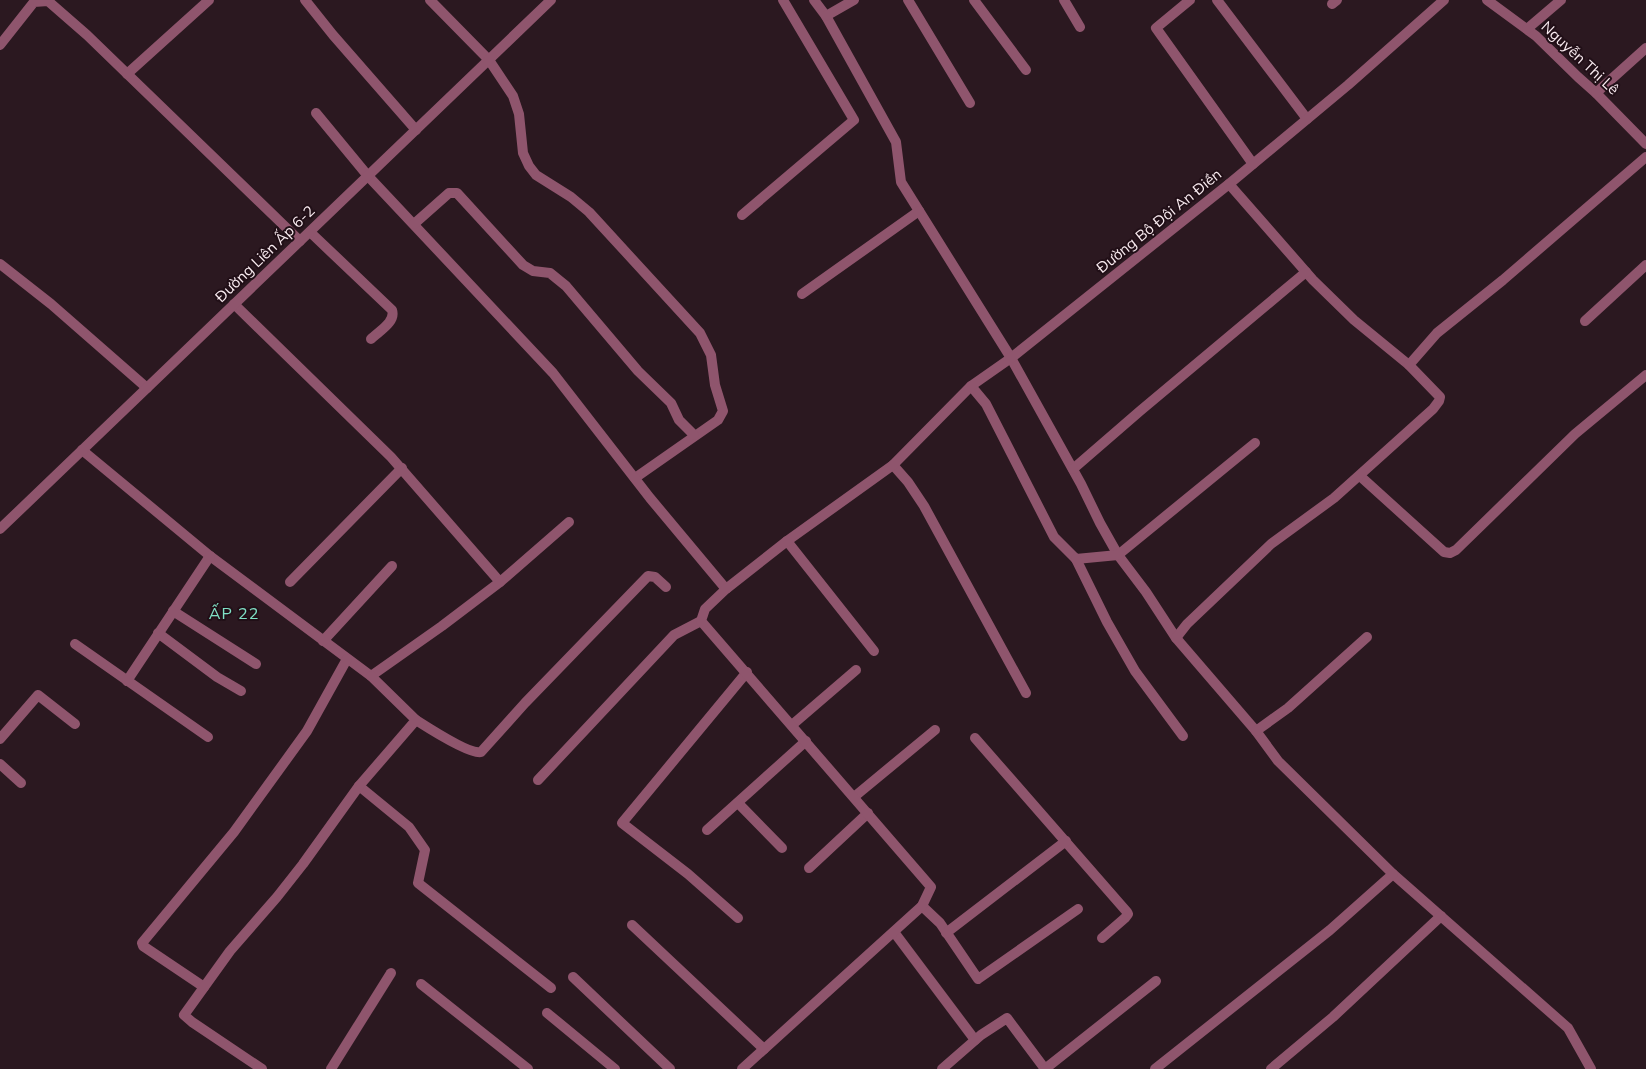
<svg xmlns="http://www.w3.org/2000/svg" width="1646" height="1069" font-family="Mulish,sans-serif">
<rect width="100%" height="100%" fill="#2b1820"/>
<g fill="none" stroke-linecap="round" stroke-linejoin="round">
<g stroke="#8f556d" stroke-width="10">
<path d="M 305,0 L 333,35 L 416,130"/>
<path d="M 430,0 L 489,60 L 513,96 L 519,114 L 523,153 L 529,166 L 536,175 L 571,197 L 589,212 L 700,333 L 711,355 L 715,385 L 723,411 L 718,420 L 635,478"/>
<path d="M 814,0 L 826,16 L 896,142 L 901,182 L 1011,358 L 1081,484 L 1100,523 L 1118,555 L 1146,592 L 1176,638 L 1256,731 L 1278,761 L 1393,874 L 1568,1028 L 1591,1069"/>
<path d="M 908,0 L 970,103"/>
<path d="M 974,0 L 1026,70"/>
<path d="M 1064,0 L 1080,27"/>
<path d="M 1190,0 L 1156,28 L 1253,164"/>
<path d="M 1217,0 L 1307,119"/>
<path d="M 1487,0 L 1536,36 L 1578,77 L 1596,93 L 1646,144"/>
<path d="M 1332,4 L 1337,0"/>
<path d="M 826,16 L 854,0"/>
<path d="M 1527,29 L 1561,0"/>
<path d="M 0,45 L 34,2 L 48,1 L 87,35 L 300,241"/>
<path d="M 127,74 L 209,0"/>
<path d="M 1596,93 L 1646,48"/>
<path d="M 316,113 L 368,176 L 553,373 L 650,498 L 726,589"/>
<path d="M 1229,184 L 1313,280 L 1354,320 L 1409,365"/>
<path d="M 742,215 L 854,120 L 783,0"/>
<path d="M 414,224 L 449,193 L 457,193 L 523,265 L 533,271 L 550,273 L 566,286 L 638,371 L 671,403 L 679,420 L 694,435"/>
<path d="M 310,232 L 392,310 C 396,322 379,331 371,339"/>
<path d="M 0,264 L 51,304 L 147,388"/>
<path d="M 802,294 L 919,211"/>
<path d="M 234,304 L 391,457 L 500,582"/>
<path d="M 1585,321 L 1646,265"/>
<path d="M 971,386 L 986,404 L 1054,537 L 1076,559 L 1118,555 L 1255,443"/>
<path d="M 82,450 L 210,556 L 371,676 L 442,626 L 500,582 L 569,522"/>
<path d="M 893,465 L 908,482 L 924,506 L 1026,693"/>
<path d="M 1073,469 L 1140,411 L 1306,272"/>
<path d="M 1360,476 L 1444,552 L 1450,553 L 1456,550 L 1575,434 L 1646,375"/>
<path d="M 0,529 L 551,0"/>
<path d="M 787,541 L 874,651"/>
<path d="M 1076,559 L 1107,622 L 1135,671 L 1183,736"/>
<path d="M 290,582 L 402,468"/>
<path d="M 173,611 L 256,664"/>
<path d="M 158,633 L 217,677 L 241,691"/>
<path d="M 1176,638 L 1187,624 L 1271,544 L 1334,498 L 1433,409 L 1439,401 L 1440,397 L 1409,365 L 1437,333 L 1503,280 L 1646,157"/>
<path d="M 323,641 L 392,566"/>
<path d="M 75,644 L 208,737"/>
<path d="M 127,681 L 210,556"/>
<path d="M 416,720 C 427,727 470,755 481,752 L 525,703 L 648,576 L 655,577 L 666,587"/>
<path d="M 792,725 L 856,670"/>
<path d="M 1256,731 L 1288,708 L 1367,637"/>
<path d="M 975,738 L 1127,912 L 1128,914 L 1125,918 L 1102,938"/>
<path d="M 0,739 L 38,695 L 75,724"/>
<path d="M 0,764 L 21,783"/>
<path d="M 538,780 L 674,635 L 701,621"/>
<path d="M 359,786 L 409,827 L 425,850 L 418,883 L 551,988"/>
<path d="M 854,797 L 935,730"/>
<path d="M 738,803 L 782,848"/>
<path d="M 707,830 L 806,741"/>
<path d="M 809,868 L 868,813"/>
<path d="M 922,906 L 940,923 L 978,979 L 1078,909"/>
<path d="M 738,918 L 688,874 L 622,823 L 747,672"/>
<path d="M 632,925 L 764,1049"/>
<path d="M 894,932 L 975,1040"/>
<path d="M 946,933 L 1066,841"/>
<path d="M 573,977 L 670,1069"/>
<path d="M 421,984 L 528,1069"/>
<path d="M 204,987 L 143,946 L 142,943 L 234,832 L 307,731 L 347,659"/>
<path d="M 547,1013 L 615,1069"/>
<path d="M 262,1069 L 192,1022 L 184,1015 L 230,951 L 277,897 L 303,864 L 359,786 L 416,720 L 371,676"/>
<path d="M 331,1069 L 391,973"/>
<path d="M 742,1069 L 922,906 L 931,887 L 701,621 L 705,609 L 726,589 L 787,541 L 893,465 L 971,386 L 1011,358 L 1229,184 L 1348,85 L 1444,0"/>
<path d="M 942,1069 L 981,1035 L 1007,1018 L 1045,1069"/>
<path d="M 1045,1069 L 1156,981"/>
<path d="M 1155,1069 L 1330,930 L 1393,874"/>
<path d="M 1271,1069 L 1333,1017 L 1441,916"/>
</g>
</g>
<g text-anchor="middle" stroke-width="4" stroke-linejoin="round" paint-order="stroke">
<g font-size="15" fill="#faecf1" stroke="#210f17">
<text transform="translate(1580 58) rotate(43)" y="5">Nguyễn Thị Lê</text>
<text transform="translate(1159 221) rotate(-39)" y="5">Đường Bộ Đội An Điền</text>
<text transform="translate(265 254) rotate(-44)" y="5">Đường Liên Ấp 6-2</text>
</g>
<g font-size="16" letter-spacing="1" fill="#80e1c6" stroke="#210f17">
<text x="234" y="619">ẤP 22</text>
</g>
</g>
</svg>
